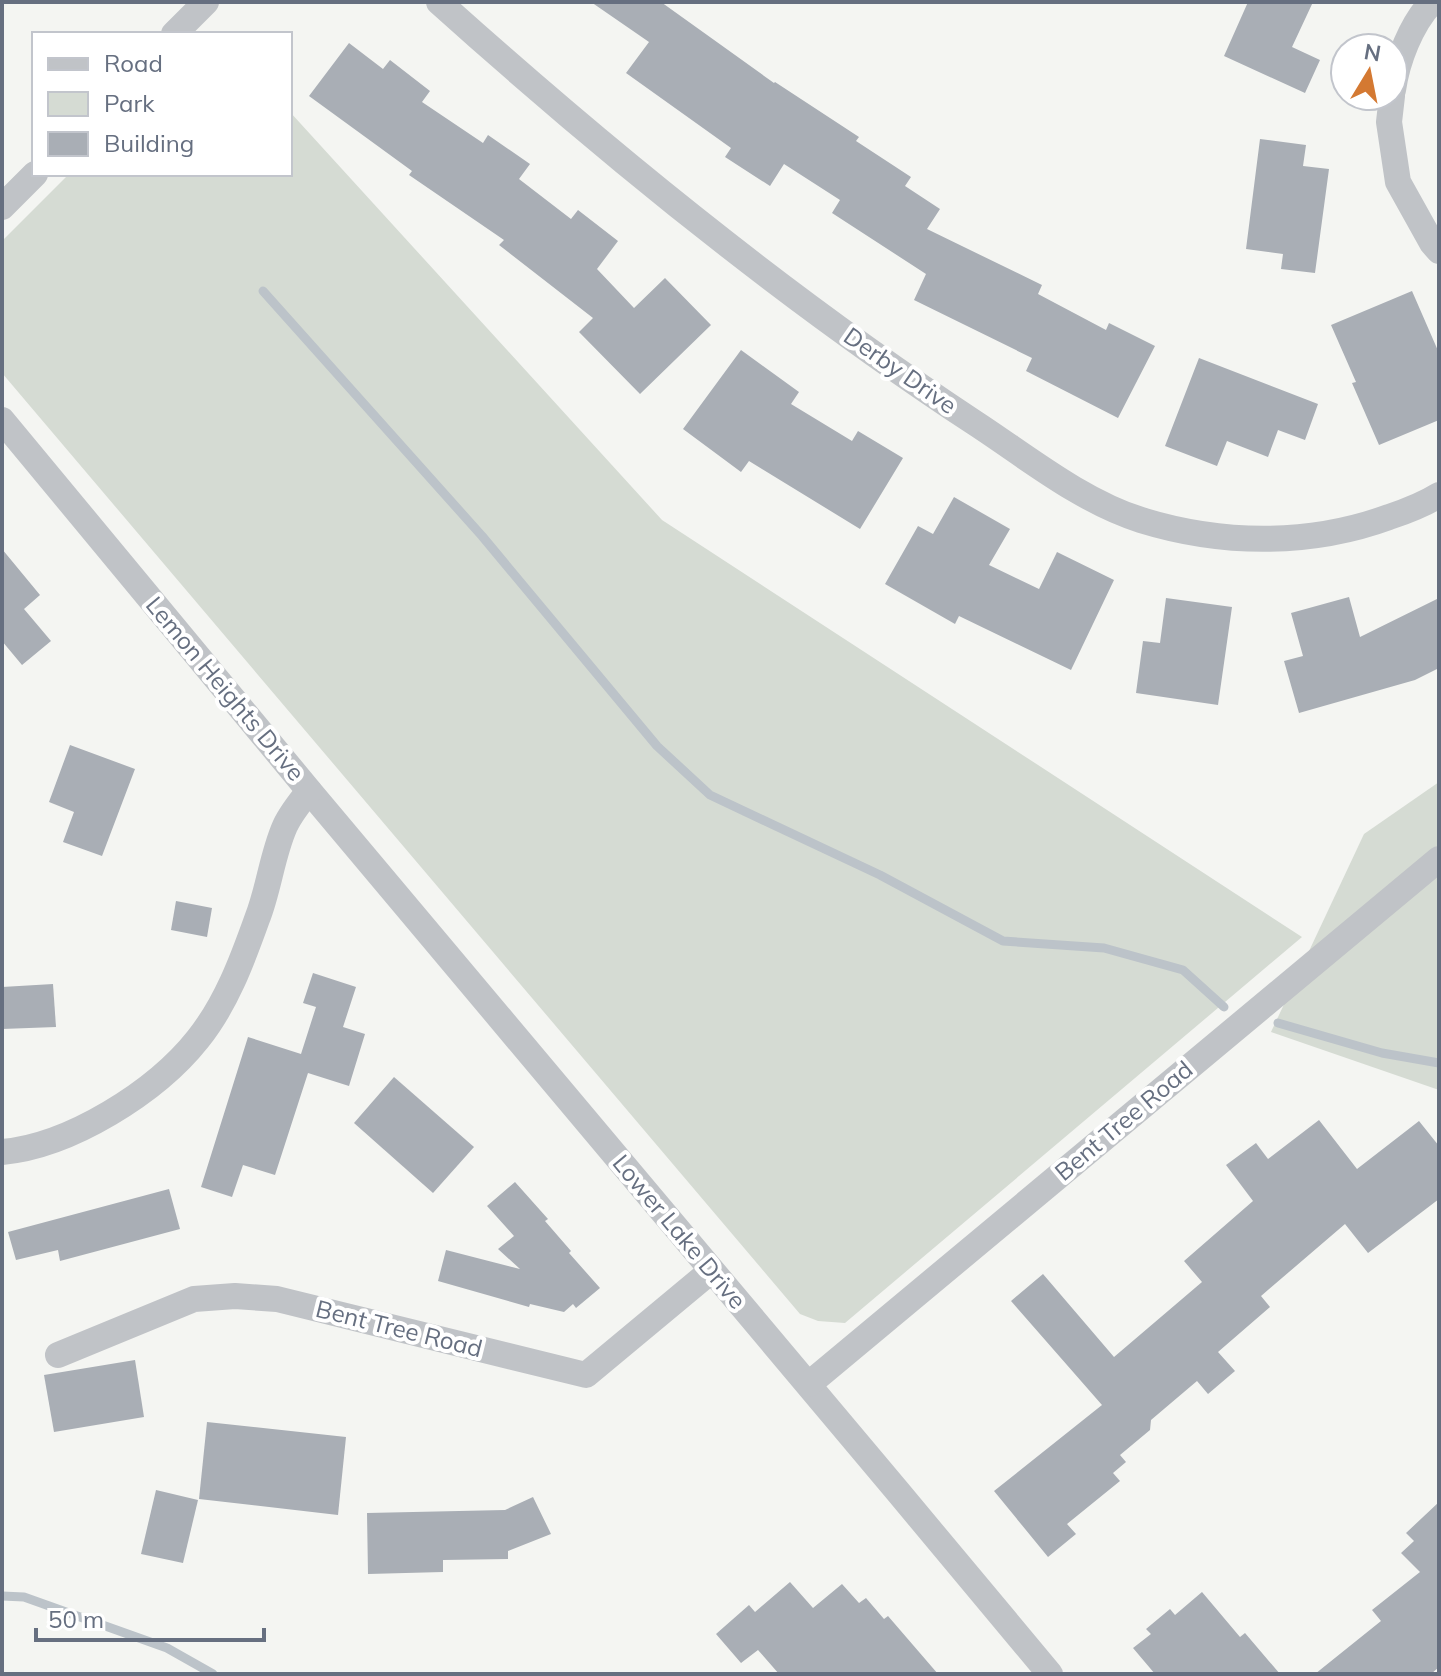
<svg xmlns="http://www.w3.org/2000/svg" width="1441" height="1676" font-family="Mulish,sans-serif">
<rect width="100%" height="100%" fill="#f4f5f2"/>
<g fill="#d5dbd3">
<path d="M 290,112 L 662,520 L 1302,937 L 845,1323 L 818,1321 L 800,1314 L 2,373 L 2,241 L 69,174 L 290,174 Z"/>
<path d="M 1439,782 L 1439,1090 L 1271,1032 L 1364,834 Z"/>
</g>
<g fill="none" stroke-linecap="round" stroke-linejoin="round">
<g stroke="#bcc3c9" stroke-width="9">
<path d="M 263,291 L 482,536 L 657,746 L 710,795 L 880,875 L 1003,941 L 1104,948 L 1183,970 L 1224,1007"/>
<path d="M 1278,1023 L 1382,1053 L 1439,1063"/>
<path d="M 2,1596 L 24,1597 L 167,1648 L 213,1674"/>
</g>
</g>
<g fill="#a9aeb5">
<path d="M 591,2 L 661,2 L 774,83 L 775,82 L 859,137 L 856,141 L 911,177 L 905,186 L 940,209 L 927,229 L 1042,285 L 1038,294 L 1106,330 L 1109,323 L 1155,346 L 1118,418 L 1026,371 L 1032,358 L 914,300 L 926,274 L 832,213 L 840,200 L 784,164 L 770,186 L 725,157 L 731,148 L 626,73 L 649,42 Z"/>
<path d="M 1248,2 L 1313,2 L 1292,47 L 1320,60 L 1305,93 L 1224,56 Z"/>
<path d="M 349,43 L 383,69 L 390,60 L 430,91 L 422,102 L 483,143 L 488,135 L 530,164 L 519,179 L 571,219 L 578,210 L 618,241 L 597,269 L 634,308 L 665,278 L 711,325 L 640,394 L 579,332 L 593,318 L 499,245 L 504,240 L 409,175 L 412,171 L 309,96 Z"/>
<path d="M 1260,139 L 1306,145 L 1303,166 L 1329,169 L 1315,273 L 1281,269 L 1283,254 L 1246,249 Z"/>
<path d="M 1412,291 L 1439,353 L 1439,420 L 1379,445 L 1352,383 L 1356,382 L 1331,325 Z"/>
<path d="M 741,350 L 799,392 L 791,404 L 852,441 L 858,431 L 903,458 L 860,529 L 749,461 L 741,472 L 683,429 Z"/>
<path d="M 1199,358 L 1318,404 L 1305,440 L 1278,430 L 1268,457 L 1227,441 L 1217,466 L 1165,446 Z"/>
<path d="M 954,497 L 1010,529 L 989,565 L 1039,589 L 1057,552 L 1114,580 L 1071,670 L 959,616 L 955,624 L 885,584 L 918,526 L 933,534 Z"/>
<path d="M 2,549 L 40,595 L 24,609 L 51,641 L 22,665 L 2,641 Z"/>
<path d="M 1349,597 L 1360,637 L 1439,598 L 1439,668 L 1415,680 L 1299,713 L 1284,661 L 1303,656 L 1291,613 Z"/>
<path d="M 1166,598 L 1232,607 L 1218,705 L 1136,693 L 1143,641 L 1160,643 Z"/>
<path d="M 70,745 L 135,769 L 102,856 L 63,842 L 74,812 L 49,802 Z"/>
<path d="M 176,901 L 212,908 L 207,937 L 171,930 Z"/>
<path d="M 313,973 L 356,987 L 343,1027 L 365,1034 L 349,1086 L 308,1073 L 275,1175 L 243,1165 L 232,1197 L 201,1187 L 248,1037 L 301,1054 L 316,1007 L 303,1003 Z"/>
<path d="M 53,984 L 56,1027 L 2,1029 L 2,987 Z"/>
<path d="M 394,1077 L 474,1147 L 433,1193 L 354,1123 Z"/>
<path d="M 1319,1120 L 1357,1169 L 1419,1121 L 1439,1146 L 1439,1199 L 1368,1253 L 1345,1224 L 1261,1296 L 1270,1307 L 1218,1352 L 1235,1371 L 1208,1394 L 1197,1381 L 1151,1420 L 1150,1430 L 1120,1455 L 1126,1462 L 1113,1473 L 1120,1481 L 1067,1524 L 1076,1534 L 1048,1557 L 994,1491 L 1102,1405 L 1011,1301 L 1043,1274 L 1114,1357 L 1202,1282 L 1184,1261 L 1253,1201 L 1226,1165 L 1256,1143 L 1268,1159 Z"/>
<path d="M 515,1182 L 548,1219 L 545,1221 L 571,1251 L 569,1253 L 600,1288 L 576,1308 L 573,1304 L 564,1312 L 530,1304 L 529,1307 L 438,1281 L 446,1250 L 520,1269 L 498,1249 L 514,1236 L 487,1206 Z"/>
<path d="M 169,1189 L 180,1229 L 60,1261 L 58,1250 L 16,1260 L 8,1232 Z"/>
<path d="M 135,1360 L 144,1417 L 54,1432 L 44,1375 Z"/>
<path d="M 207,1422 L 346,1437 L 338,1515 L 199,1499 Z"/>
<path d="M 156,1490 L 198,1500 L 183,1563 L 141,1554 Z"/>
<path d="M 533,1497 L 551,1534 L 508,1551 L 508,1559 L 443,1560 L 443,1572 L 368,1574 L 367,1513 L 505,1510 Z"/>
<path d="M 1439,1502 L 1439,1667 L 1431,1674 L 1315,1674 L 1381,1621 L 1372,1610 L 1420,1572 L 1401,1553 L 1414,1541 L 1406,1533 Z"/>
<path d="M 790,1582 L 813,1608 L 842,1584 L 859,1603 L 866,1598 L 884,1619 L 888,1616 L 938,1674 L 779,1674 L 758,1650 L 741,1663 L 716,1634 L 749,1605 L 755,1612 Z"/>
<path d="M 1202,1592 L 1240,1637 L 1245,1633 L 1280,1674 L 1155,1674 L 1133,1648 L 1151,1634 L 1146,1629 L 1170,1609 L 1175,1615 Z"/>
</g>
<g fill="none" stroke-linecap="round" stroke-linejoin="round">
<g stroke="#c0c3c7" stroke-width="26">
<path d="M 439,2 C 608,154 785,298 975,423 C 1027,457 1081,501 1141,520 C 1222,545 1310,546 1389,517 C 1407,511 1423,505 1439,495"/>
<path d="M 174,34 L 206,2"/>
<path d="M 1393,90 C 1397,61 1411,24 1432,2"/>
<path d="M 1392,96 L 1389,122 L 1398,182 L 1432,243 L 1439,251"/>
<path d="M 2,207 L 35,174"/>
<path d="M 2,420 C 105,544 207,669 311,793 C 556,1087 805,1379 1050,1674"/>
<path d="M 2,1152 C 70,1146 156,1092 198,1039 C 226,1004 242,961 257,919 C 269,889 272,855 285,826 C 291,813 300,802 309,791"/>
<path d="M 58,1355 L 194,1299 L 235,1296 L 277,1299 L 586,1375 L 711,1271"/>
<path d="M 809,1384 L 1439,859"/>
</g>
</g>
<g text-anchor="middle" stroke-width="8" stroke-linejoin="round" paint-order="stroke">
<g font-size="24" fill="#666f80" stroke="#fff">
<text transform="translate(900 371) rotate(35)" y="8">Derby Drive</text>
<text transform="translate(225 689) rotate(50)" y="8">Lemon Heights Drive</text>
<text transform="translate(1124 1121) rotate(-40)" y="8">Bent Tree Road</text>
<text transform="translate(679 1232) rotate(50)" y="8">Lower Lake Drive</text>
<text transform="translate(399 1329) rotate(14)" y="8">Bent Tree Road</text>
</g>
</g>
<rect width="1441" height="1676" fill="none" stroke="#666f80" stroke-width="8"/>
<rect x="32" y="32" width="260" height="144" fill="#ffffff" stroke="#c2c5cc" stroke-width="2"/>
<rect x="48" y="58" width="40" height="12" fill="#c0c3c7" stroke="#c2c5cc" stroke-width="2"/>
<text x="104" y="72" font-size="24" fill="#666f80">Road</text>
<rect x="48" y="92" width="40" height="24" fill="#d5dbd3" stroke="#c2c5cc" stroke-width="2"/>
<text x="104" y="112" font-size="24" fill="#666f80">Park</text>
<rect x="48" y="132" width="40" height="24" fill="#a9aeb5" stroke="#c2c5cc" stroke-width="2"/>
<text x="104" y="152" font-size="24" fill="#666f80">Building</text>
<g transform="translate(1369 72) rotate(10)"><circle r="38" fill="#ffffff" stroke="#c2c5cc" stroke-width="2"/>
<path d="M0-6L14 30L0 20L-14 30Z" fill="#d47932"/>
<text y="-12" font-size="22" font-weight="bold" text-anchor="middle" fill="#666f80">N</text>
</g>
<path d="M36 1628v12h228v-12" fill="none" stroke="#666f80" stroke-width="4"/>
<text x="48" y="1628" font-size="24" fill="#666f80" stroke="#ffffff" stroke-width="6" paint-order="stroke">50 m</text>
</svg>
